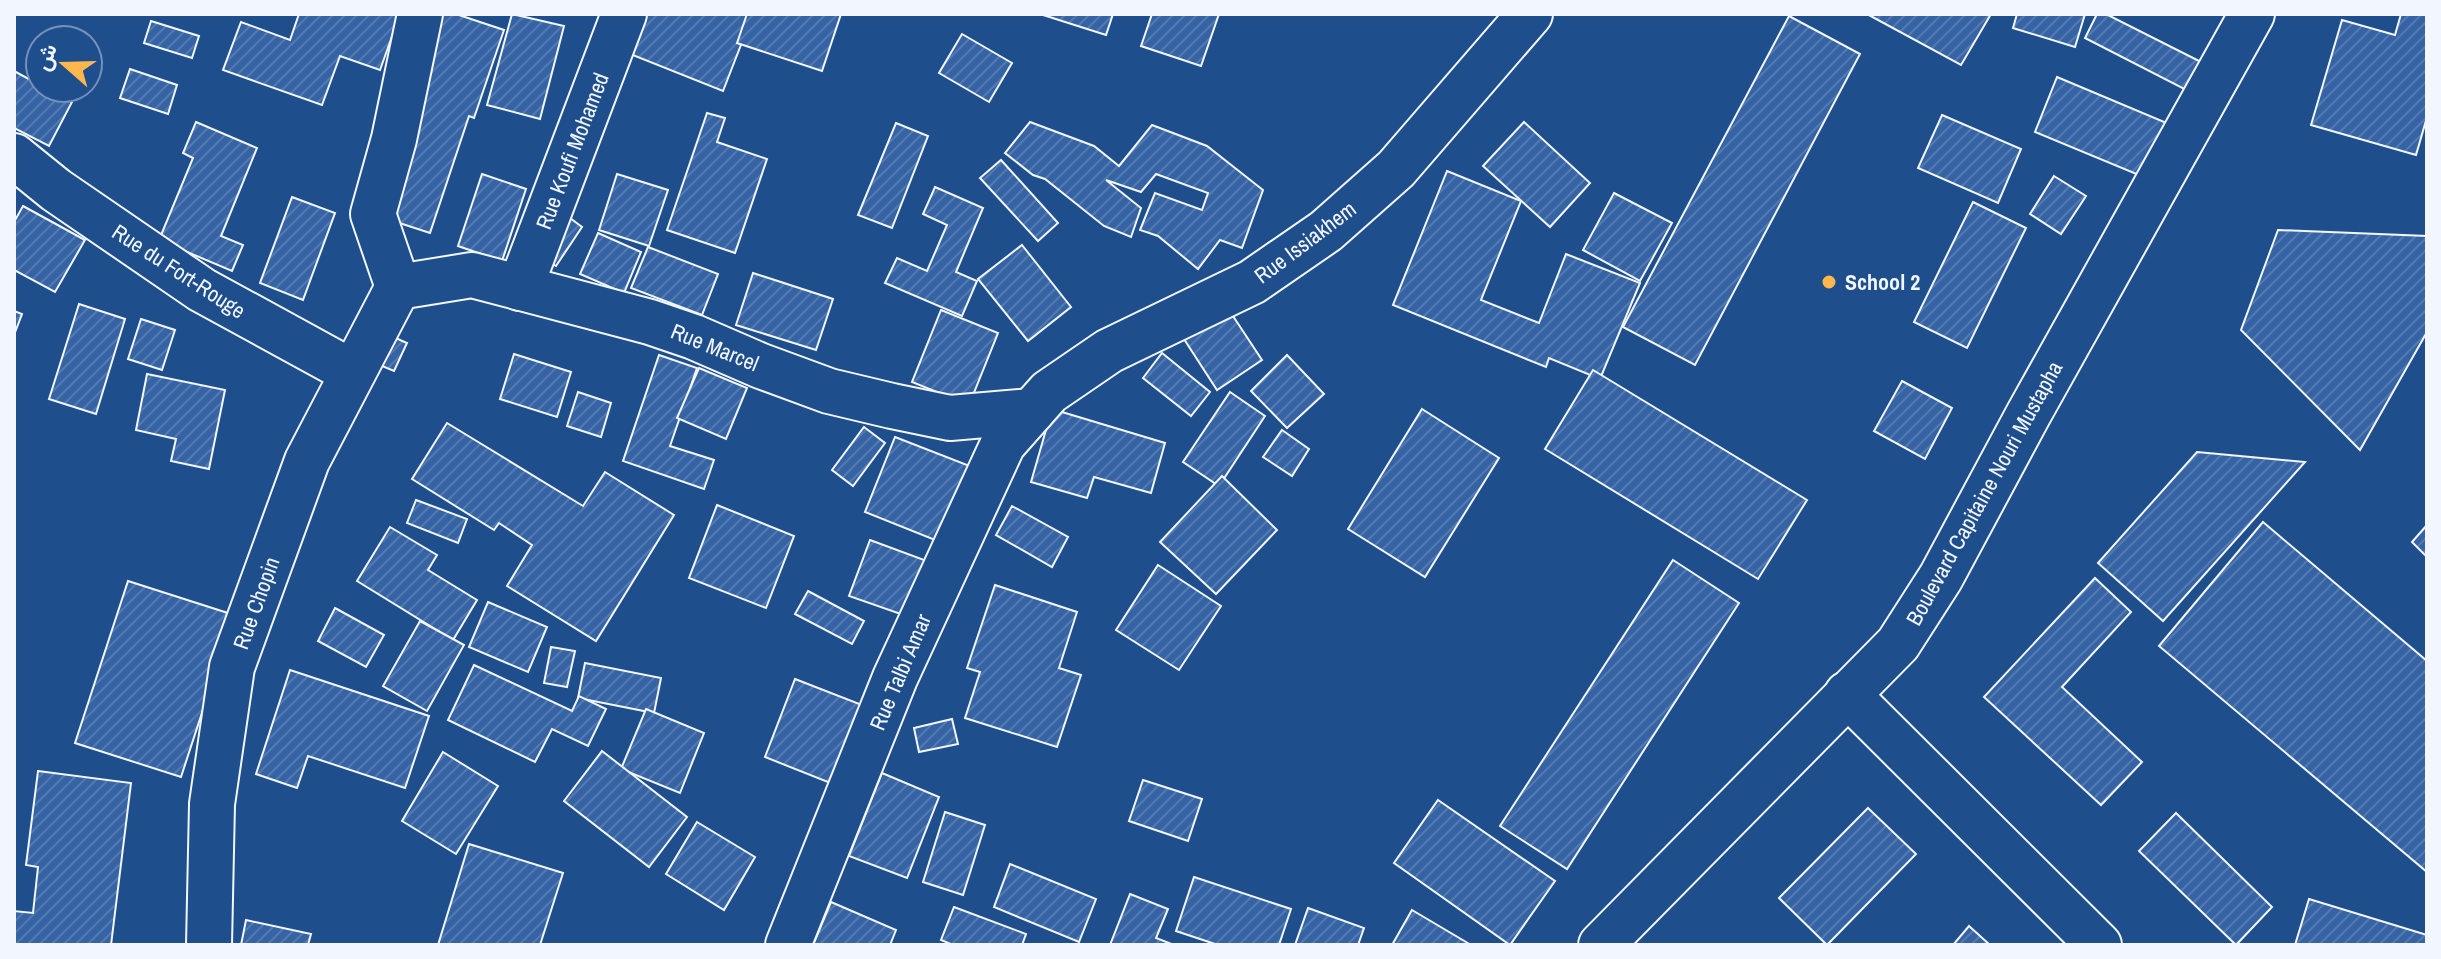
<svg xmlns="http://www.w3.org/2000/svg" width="2441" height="959" font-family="'Archivo Narrow',Vazirmatn,sans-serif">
<defs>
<pattern id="building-hatch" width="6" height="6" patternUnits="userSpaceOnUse" patternTransform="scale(2)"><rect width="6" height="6" fill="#3563a3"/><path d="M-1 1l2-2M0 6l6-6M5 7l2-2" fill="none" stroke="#537ab1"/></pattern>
</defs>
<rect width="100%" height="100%" fill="#1f4e8c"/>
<g fill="url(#building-hatch)" stroke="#f2f6ff" stroke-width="2">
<path d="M 299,14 L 400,14 L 380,70 L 340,56 L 322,105 L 223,70 L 241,22 L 290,40 Z"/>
<path d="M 441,14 L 456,14 L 504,30 L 474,118 L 469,116 L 430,233 L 372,214 Z"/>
<path d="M 512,14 L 564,26 L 540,119 L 487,105 Z"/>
<path d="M 622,14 L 753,14 L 723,91 L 610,46 Z"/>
<path d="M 747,14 L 841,14 L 822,71 L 737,43 Z"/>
<path d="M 1040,14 L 1113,14 L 1106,35 Z"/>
<path d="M 1152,14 L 1219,14 L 1201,66 L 1141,46 Z"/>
<path d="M 1867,14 L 1991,14 L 1961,65 Z"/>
<path d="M 2017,14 L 2085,14 L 2075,47 L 2013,28 Z"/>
<path d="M 2097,14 L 2106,14 L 2209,66 L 2194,94 L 2085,38 Z"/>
<path d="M 2401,14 L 2427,14 L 2427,117 L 2416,155 L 2311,125 L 2342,20 L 2395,35 Z"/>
<path d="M 1789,16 L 1860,54 L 1695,365 L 1623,327 Z"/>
<path d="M 151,21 L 199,36 L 192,58 L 144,43 Z"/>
<path d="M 962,34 L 1012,63 L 989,102 L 939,73 Z"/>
<path d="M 130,69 L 177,85 L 168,114 L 120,98 Z"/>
<path d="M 14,71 L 40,85 L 40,88 L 45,88 L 72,102 L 49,146 L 14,128 Z"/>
<path d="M 2057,77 L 2169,124 L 2146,178 L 2035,132 Z"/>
<path d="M 707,113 L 725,118 L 717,142 L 767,159 L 735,253 L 667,230 Z"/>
<path d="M 1942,115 L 2021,149 L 1998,203 L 1918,168 Z"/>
<path d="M 196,122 L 257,148 L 221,236 L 243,245 L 232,271 L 159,240 L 193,158 L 183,153 Z"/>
<path d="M 1030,122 L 1094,146 L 1119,166 L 1152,125 L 1207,146 L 1263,190 L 1242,248 L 1220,240 L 1198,269 L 1158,236 L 1140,230 L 1155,193 L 1202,210 L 1208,193 L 1156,174 L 1141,192 L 1106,180 L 1141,208 L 1131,237 L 1104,226 L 1045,179 L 1033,175 L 1005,153 Z"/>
<path d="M 1524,122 L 1590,183 L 1550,227 L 1483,166 Z"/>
<path d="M 896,123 L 928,136 L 892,228 L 858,215 Z"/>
<path d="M 1001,160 L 1058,223 L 1038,241 L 980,178 Z"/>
<path d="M 1447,171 L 1521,201 L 1481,300 L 1539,323 L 1566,254 L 1640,283 L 1600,379 L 1549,358 L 1546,367 L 1393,305 Z"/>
<path d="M 482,174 L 526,189 L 502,261 L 458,246 Z"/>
<path d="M 617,174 L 668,190 L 649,246 L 599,230 Z"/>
<path d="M 2054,176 L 2086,196 L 2061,234 L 2030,214 Z"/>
<path d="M 935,187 L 983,208 L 956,272 L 977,281 L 962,316 L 885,283 L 897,258 L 927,271 L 947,225 L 923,214 Z"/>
<path d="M 1614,193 L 1672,223 L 1640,281 L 1583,250 Z"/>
<path d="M 292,197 L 335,213 L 303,300 L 260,283 Z"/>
<path d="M 1973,202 L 2026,228 L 1967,348 L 1914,322 Z"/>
<path d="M 23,206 L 85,240 L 55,292 L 14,270 L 14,222 Z"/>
<path d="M 554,206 L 582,227 L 556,266 L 538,256 Z"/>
<path d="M 2278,230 L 2427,236 L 2427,332 L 2360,450 L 2241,330 Z"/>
<path d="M 598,233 L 641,252 L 624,293 L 580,274 Z"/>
<path d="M 1022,245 L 1071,307 L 1028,341 L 978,279 Z"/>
<path d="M 648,247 L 718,274 L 702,315 L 631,288 Z"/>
<path d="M 753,273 L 833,299 L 816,350 L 736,325 Z"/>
<path d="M 79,304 L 125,319 L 96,414 L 49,399 Z"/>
<path d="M 941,310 L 998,333 L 969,405 L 912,382 Z"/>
<path d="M 1229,310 L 1262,360 L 1217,390 L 1184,339 Z"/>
<path d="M 14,311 L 22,314 L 14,335 Z"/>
<path d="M 141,319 L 175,330 L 162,370 L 128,359 Z"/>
<path d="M 382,332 L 407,343 L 394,371 L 370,361 Z"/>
<path d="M 1162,353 L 1210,392 L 1191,416 L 1143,378 Z"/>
<path d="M 514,354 L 571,372 L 557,417 L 500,399 Z"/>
<path d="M 659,355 L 697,368 L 670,446 L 714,460 L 704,489 L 623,461 Z"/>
<path d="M 1287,355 L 1324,394 L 1287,428 L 1251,391 Z"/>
<path d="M 699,368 L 747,388 L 726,439 L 677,418 Z"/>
<path d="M 1593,370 L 1807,500 L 1758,579 L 1545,449 Z"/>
<path d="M 147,374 L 225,390 L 209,469 L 171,461 L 176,439 L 136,430 Z"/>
<path d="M 1902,381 L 1952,408 L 1925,459 L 1874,431 Z"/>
<path d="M 578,392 L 611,403 L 601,437 L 567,426 Z"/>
<path d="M 1230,392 L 1265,416 L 1219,486 L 1183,462 Z"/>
<path d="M 1052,409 L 1165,443 L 1151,493 L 1094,477 L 1087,498 L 1031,482 Z"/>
<path d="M 1422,409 L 1499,458 L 1425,577 L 1348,529 Z"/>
<path d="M 447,423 L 583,506 L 605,472 L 674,515 L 596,641 L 507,586 L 532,545 L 499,523 L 494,530 L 412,479 Z"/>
<path d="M 864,427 L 885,443 L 853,486 L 832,470 Z"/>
<path d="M 1282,430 L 1309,449 L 1292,476 L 1263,457 Z"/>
<path d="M 895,437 L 980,470 L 950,546 L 865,512 Z"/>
<path d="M 2197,452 L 2305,462 L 2163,621 L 2098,563 Z"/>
<path d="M 1222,476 L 1277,530 L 1216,594 L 1160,542 Z"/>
<path d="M 416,500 L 467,519 L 458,543 L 407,523 Z"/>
<path d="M 717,505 L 794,536 L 766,608 L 689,578 Z"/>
<path d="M 1012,506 L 1068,537 L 1052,567 L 996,535 Z"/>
<path d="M 2263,522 L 2427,661 L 2427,872 L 2159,646 Z"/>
<path d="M 2427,525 L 2427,557 L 2412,542 Z"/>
<path d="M 390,527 L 437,555 L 428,570 L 477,600 L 453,640 L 357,581 Z"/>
<path d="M 870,540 L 935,564 L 915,619 L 849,596 Z"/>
<path d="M 1673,560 L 1739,603 L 1567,869 L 1500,826 Z"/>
<path d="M 1158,565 L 1221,606 L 1179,670 L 1116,630 Z"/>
<path d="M 2095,578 L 2131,612 L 2062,687 L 2142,762 L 2101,805 L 1984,697 Z"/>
<path d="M 128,581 L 234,615 L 181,777 L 75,743 Z"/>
<path d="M 995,585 L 1077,612 L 1059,668 L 1081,675 L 1057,747 L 965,718 L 980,672 L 967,668 Z"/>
<path d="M 808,591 L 864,621 L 852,644 L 795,614 Z"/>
<path d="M 488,602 L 547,627 L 528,672 L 469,647 Z"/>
<path d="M 335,608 L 384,635 L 366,667 L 318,641 Z"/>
<path d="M 420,621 L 464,645 L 427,711 L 383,686 Z"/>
<path d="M 551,647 L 575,651 L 567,687 L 544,683 Z"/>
<path d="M 585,663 L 661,678 L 654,713 L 578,698 Z"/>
<path d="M 474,665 L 572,711 L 579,696 L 606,709 L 588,746 L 552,729 L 535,762 L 448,720 Z"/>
<path d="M 290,670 L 429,716 L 405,788 L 308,756 L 297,788 L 256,774 Z"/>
<path d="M 795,679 L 880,712 L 848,790 L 765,757 Z"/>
<path d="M 646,709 L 704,733 L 680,793 L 621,769 Z"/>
<path d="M 952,719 L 958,744 L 919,752 L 914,728 Z"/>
<path d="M 602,751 L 687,817 L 649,867 L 564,801 Z"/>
<path d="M 443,752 L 498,786 L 456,854 L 402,821 Z"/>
<path d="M 38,771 L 131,783 L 111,945 L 14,945 L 14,911 L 33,913 L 38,867 L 26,865 Z"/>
<path d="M 882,773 L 939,797 L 907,878 L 849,856 Z"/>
<path d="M 1143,780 L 1202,799 L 1188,841 L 1129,821 Z"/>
<path d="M 1438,800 L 1555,881 L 1510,945 L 1394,863 Z"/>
<path d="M 1868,808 L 1916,854 L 1827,945 L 1779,898 Z"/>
<path d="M 945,812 L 985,825 L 963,895 L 923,882 Z"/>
<path d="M 2176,813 L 2272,907 L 2236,945 L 2139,851 Z"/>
<path d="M 697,822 L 755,857 L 724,910 L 666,874 Z"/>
<path d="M 469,844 L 563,873 L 540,945 L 438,945 Z"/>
<path d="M 1010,864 L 1096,899 L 1079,942 L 994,907 Z"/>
<path d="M 1194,877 L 1291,909 L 1279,945 L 1218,945 L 1176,931 Z"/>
<path d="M 1130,894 L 1168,909 L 1156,938 L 1174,945 L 1110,945 Z"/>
<path d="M 2309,899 L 2427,935 L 2427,945 L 2295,945 Z"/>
<path d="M 831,902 L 896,930 L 890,945 L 813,945 Z"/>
<path d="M 954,907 L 1026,934 L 1022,945 L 953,945 L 941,940 Z"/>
<path d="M 1308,908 L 1364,928 L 1358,945 L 1295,945 Z"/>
<path d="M 1412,910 L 1471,945 L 1392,945 Z"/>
<path d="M 246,920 L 311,934 L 308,945 L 241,945 Z"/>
<path d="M 1969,926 L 1990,945 L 1953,945 Z"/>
</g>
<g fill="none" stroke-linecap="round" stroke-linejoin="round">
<g stroke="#f2f6ff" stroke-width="48">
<g id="street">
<path d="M 14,156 L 56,190 L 202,290 L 352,372"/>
<path d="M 398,287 L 472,275 L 650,322 L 694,337 L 761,366 L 829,391 L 892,406 L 950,418 L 1032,411"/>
<path d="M 398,287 L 373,214 L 394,139 L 420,14"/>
<path d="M 520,288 L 624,14"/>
<path d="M 1847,694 L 2099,945"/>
<path d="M 209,945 L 212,804 L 232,667 L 307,461 L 398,287"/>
<path d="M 788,945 L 895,678 L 1003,444 L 1049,392 L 1109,351 L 1252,282 L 1326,231 L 1396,169 L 1530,14"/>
<path d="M 1601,945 L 1898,644 L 1941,577 L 2028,415 L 2252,14"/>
</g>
</g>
<use href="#street" stroke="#1f4e8c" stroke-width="44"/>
</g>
<circle fill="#ffb74d" stroke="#1f4e8c" stroke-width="3" cx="1829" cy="282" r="8"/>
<g text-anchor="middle" stroke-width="6" stroke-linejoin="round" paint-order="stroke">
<g font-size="22" fill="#f2f6ff" stroke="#1f4e8c">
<text transform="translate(572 151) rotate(-69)" y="8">Rue Koufi Mohamed</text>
<text transform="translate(1305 242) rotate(-37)" y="8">Rue Issiakhem</text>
<text transform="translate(179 271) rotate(33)" y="8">Rue du Fort-Rouge</text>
<text transform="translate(715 347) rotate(22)" y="8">Rue Marcel</text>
<text transform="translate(1984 493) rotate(-61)" y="8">Boulevard Capitaine Nouri Mustapha</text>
<text transform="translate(256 603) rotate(-70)" y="8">Rue Chopin</text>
<text transform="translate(900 672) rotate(-67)" y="8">Rue Talbi Amar</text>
</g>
<g font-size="22" font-weight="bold" fill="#f2f6ff" stroke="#1f4e8c" text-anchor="start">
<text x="1845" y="290">School 2</text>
</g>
</g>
<rect width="2441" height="959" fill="none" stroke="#f2f6ff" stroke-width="32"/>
<g transform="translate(64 64) rotate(290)"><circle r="38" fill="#1f4e8c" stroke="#7391ba" stroke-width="2"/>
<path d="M0-6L14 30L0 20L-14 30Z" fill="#ffb74d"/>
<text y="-12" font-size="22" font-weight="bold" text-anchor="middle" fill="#f2f6ff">ش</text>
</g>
</svg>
